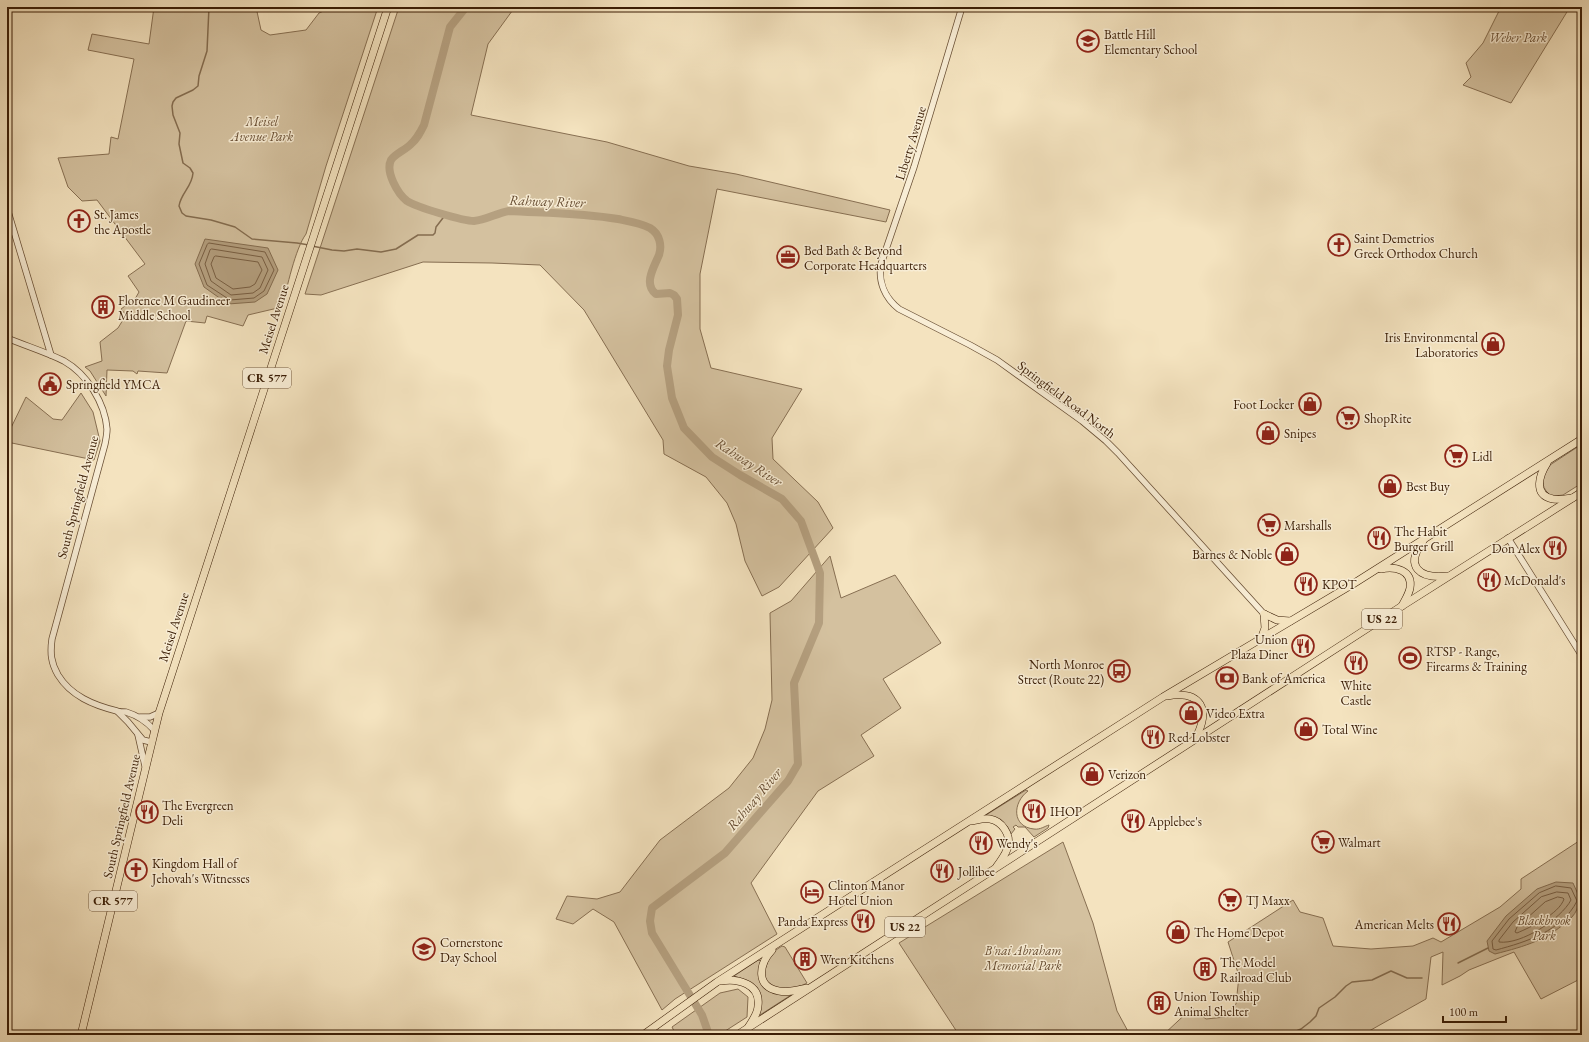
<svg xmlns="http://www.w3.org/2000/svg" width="1589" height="1042" font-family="'EB Garamond',serif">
<rect width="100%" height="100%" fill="#f4e3bf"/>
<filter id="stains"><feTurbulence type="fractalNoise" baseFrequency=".005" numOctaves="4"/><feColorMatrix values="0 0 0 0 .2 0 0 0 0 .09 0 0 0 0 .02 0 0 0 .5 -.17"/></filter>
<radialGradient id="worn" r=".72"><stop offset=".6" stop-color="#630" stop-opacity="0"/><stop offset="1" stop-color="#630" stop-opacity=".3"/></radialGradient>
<g fill="#d4c19f" stroke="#876f52">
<path d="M 154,7 L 256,7 L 261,30 L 270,35 L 306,30 L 319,13 L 333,7 L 378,7 L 326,166 L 306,234 C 295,249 287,288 282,307 L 248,315 L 243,326 L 207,316 L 205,323 L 186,321 L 167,373 L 138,371 L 137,374 L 133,371 L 107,370 L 106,396 L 90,371 L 85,367 L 102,361 L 100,342 L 118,328 L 126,315 L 121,309 L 135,299 L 139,292 L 128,276 L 145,264 L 97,200 L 82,201 L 68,187 L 58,158 L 109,154 L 111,137 L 118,139 L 134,59 L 88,50 L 92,34 L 149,44 Z"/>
<path d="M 399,7 L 515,7 L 488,44 L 471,115 L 607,142 L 689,166 L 736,174 L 890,210 L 886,222 L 717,189 L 700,274 L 700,329 L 711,368 L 802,389 L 772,438 L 773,459 L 818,502 L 833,528 L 779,587 L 762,596 L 745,561 L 736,524 L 727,503 L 706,477 L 664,454 L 663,440 L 584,310 L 540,265 L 492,263 L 423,262 L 321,295 L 305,294 Z"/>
<path d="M 1501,7 L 1570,7 L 1511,103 L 1463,85 L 1471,77 L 1466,63 L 1483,43 Z"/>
<path d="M 81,393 L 93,412 L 100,441 L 94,460 L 7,442 L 7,436 L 26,397 L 53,419 L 62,420 Z"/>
<path d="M 1579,446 L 1582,449 L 1582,462 L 1580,464 L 1581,466 L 1579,473 L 1582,483 L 1563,495 L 1555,496 L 1555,497 C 1546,494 1543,488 1542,478 L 1550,465 Z"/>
<path d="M 830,556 L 841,598 L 895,575 L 941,643 L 883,679 L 901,708 L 861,735 L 874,756 L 818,791 L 751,883 L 777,934 L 675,999 L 662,1010 L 614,922 L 593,909 L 573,924 L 556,919 L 567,896 L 597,899 L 620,892 L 660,840 L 729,788 L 753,758 L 765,729 L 772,700 L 770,613 L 791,601 Z"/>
<path d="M 1026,790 L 1028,791 C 1012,803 1012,827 1034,829 C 1040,830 1045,826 1049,825 L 1048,828 L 1034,837 L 1025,827 L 1018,827 L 1016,825 L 1013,827 L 1015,829 L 1011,834 L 1007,826 L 1005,826 L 986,815 Z"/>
<path d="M 1582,839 L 1582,978 L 1541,999 L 1514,952 L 1469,970 L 1460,976 L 1442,985 L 1443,952 L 1431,957 L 1426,999 L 1362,1035 L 1163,1035 L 1192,1008 L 1206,1019 L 1225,1017 L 1236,1004 L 1239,976 L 1228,942 L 1293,900 L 1300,912 L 1323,918 L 1333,946 L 1371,949 L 1413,946 L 1433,938 L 1441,942 L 1500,907 L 1521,889 L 1521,879 Z"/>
<path d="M 1063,842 L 1093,923 L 1117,1011 L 1130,1035 L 959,1035 L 899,943 Z"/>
<path d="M 782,946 L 785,947 L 807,983 L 803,985 L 787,990 L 772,986 L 766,980 L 764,973 L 770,954 Z"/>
<path d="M 758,960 L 761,961 L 759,970 L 761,981 L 791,995 L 760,1015 L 752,984 L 746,980 L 734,976 Z"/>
<path d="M 738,989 L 748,997 L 747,1017 L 719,1035 L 676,1035 L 672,1027 L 720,993 Z"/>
</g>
<g fill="#b5a080" stroke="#846c4f">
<path d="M 205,239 L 268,248 L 278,270 L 267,294 L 255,302 L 228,304 L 204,287 L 195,264 Z"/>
<path d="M 1556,882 L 1573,883 L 1581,901 C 1578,906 1576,913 1572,917 C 1548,940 1526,946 1495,954 L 1489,951 L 1487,941 L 1506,916 L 1537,889 Z"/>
</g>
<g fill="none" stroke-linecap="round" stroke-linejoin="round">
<g stroke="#785e42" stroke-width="1">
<path d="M 209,243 L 265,252 L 274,270 L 264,291 L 254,298 L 230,300 L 207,285 L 199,264 L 207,245 Z"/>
<path d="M 212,249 L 262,257 L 268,270 L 260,288 L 253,293 L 231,295 L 211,281 L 205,264 L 210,250 Z"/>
<path d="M 216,256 L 258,262 L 262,270 L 255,284 L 250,287 L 233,289 L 216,278 L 211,264 L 214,257 Z"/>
<path d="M 1556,886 L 1571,888 L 1577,901 C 1562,931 1526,942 1496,950 L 1493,949 L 1492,941 L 1509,919 L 1539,893 Z"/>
<path d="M 1557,892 L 1568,893 L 1571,900 C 1561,919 1521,945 1499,942 L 1499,940 L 1513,922 L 1541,897 Z"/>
<path d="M 1558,897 L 1563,898 L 1564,899 C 1559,914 1531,927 1517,933 L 1515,932 L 1517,927 L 1545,902 Z"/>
</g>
<g stroke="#846c4f" stroke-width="1.5">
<path d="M 209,7 L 207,51 L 199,76 L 198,86 L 193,90 L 176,98 L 173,102 L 172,106 L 173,115 L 180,133 L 179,144 L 183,163 L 190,168 L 193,173 C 192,187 181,193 179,206 L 182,213 L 186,216 L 211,220 L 235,227 L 252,239 L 297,243 L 309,245"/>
<path d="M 312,246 L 332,250 L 344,251 L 357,249 L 381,252 L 396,249 L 418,235 L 433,235 L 435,233 L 436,227 L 446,214"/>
<path d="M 1458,963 L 1488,948"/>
<path d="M 1287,1035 L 1301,1029 L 1310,1022 L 1316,1016 L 1319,1008 L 1335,997 L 1346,986 L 1352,982 L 1372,980 L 1391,971 L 1407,978 L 1422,978"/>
</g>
<path stroke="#b5a080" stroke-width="8" d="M 466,7 L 450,27 L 424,125 C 420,133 417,139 410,145 C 405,150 395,154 391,160 C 385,172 398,194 407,201 C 416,207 463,221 474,221 C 486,220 497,213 509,211 C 546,213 582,213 618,219 C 628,221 641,223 650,228 C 660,234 662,246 659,255 C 654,267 643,284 656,294 L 670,293 L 674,295 L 677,299 L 678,315 L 669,350 L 667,366 L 672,398 L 684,428 L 712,457 L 740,475 L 782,499 L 801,521 L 820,573 L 819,623 L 794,683 L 798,764 L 788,781 L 725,853 L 652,908 L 650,921 L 652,933 L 702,1015 L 709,1035"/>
<g stroke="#684e34" stroke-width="7">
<g id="tertiary">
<path d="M 962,7 L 914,167 L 881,264 C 878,282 885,298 899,309 L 970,345 L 997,360 L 1082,421 L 1106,441 L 1118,453 L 1264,614"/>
<path d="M 7,208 L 51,355"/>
<path d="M 7,338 C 26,346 46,352 64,361 C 87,374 105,403 107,429 C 107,434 106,439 105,444 L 52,639 C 50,653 51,663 58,675 C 71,696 93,705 117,711 C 120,712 123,712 126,712 C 136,715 147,722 154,730"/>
<path d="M 1508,538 L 1582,656"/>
<path d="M 118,712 L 128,722 L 143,740 L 151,742"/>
<path d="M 140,717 L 150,717 L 159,713"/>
<path d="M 138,735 L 145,766"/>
</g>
</g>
<g stroke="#3a1d05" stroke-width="8">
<path id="primary" d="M 81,1035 L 159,713 L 388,7"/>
</g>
<g stroke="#3a1d05" stroke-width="8">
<g id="trunk">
<path d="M 1547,463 C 1540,474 1532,495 1553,499 C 1559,500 1566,499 1572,498"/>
<path d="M 1423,541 C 1404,567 1420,579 1447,576"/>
<path d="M 1381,569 C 1395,566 1413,570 1410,588 C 1409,594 1405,600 1402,606"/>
<path d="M 1264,614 L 1277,620 L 1290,621"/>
<path d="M 1261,639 L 1265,628 L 1264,614"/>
<path d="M 1167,696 C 1202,690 1211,710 1195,739"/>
<path d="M 971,821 C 977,820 984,818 990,819 C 1002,821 1011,835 1008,846 C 1007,853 1001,860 997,866"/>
<path d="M 772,950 C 759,964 755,987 779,991 C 789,993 798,990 807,988"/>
<path d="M 721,981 C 738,978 761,984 758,1006 C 758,1013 753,1020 749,1026"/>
<path d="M 643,1035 L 717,982 L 1163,697 L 1353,584 L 1582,439"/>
<path d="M 737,1035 L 1402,606 L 1582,492"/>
</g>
</g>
<use href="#tertiary" stroke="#f8edd5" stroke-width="5.5"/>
<use href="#primary" stroke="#f4e3bf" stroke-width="7"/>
<use href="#trunk" stroke="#f4e3bf" stroke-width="7"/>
</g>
<defs>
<g id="school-ring" transform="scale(1.15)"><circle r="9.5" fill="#f8edd5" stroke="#8f2418" stroke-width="1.5"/><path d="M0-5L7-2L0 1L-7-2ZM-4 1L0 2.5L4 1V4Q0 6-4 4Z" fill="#8f2418"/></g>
<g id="church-ring" transform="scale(1.15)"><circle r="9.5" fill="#f8edd5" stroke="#8f2418" stroke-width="1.5"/><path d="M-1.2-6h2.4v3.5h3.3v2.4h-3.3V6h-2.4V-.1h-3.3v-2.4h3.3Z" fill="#8f2418"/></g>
<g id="office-ring" transform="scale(1.15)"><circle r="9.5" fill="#f8edd5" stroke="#8f2418" stroke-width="1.5"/><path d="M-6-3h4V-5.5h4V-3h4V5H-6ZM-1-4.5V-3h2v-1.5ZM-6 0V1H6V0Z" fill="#8f2418"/></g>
<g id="building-ring" transform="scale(1.15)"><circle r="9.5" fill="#f8edd5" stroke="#8f2418" stroke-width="1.5"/><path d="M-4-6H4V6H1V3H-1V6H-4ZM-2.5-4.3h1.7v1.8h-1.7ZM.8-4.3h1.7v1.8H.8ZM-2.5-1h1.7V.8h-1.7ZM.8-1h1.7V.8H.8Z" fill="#8f2418"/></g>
<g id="shop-ring" transform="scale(1.15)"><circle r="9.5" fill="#f8edd5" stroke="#8f2418" stroke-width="1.5"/><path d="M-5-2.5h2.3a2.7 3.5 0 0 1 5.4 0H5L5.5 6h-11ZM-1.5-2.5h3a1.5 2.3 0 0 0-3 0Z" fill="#8f2418"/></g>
<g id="civic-ring" transform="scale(1.15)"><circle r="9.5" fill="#f8edd5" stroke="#8f2418" stroke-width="1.5"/><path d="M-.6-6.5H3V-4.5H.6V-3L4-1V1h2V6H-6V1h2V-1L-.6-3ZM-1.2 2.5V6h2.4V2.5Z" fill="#8f2418"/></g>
<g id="supermarket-ring" transform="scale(1.15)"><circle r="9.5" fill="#f8edd5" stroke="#8f2418" stroke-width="1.5"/><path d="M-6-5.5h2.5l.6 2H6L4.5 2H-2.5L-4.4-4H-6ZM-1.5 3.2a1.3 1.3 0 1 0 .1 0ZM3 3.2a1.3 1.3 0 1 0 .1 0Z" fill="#8f2418"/></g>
<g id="restaurant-ring" transform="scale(1.15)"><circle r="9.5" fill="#f8edd5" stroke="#8f2418" stroke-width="1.5"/><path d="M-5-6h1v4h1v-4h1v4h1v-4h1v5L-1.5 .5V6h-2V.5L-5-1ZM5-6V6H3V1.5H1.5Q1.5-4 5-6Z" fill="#8f2418"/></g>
<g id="stadium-ring" transform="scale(1.15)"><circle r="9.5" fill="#f8edd5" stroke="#8f2418" stroke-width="1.5"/><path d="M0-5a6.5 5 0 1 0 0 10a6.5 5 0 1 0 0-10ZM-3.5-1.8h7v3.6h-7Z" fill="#8f2418"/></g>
<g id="bus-ring" transform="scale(1.15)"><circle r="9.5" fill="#f8edd5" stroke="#8f2418" stroke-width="1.5"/><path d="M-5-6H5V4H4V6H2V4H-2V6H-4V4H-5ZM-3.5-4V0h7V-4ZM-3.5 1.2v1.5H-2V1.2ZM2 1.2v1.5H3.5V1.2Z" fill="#8f2418"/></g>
<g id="bank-ring" transform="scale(1.15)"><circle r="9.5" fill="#f8edd5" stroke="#8f2418" stroke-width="1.5"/><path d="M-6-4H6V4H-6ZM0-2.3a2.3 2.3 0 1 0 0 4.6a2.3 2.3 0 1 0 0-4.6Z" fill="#8f2418"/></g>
<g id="hotel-ring" transform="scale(1.15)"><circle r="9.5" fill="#f8edd5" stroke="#8f2418" stroke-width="1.5"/><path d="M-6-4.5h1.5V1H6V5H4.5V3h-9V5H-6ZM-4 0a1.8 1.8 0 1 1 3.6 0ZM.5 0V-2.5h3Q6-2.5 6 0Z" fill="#8f2418"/></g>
</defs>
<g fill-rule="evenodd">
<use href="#school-ring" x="1088" y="41"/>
<use href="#church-ring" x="79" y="221"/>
<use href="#church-ring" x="1339" y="245"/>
<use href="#office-ring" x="788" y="257"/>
<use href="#building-ring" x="103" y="307"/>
<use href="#shop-ring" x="1493" y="344"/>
<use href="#civic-ring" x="50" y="384"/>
<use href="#shop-ring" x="1310" y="404"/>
<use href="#supermarket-ring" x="1348" y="418"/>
<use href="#shop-ring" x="1268" y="433"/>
<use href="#supermarket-ring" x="1456" y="456"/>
<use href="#shop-ring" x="1390" y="486"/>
<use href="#supermarket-ring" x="1269" y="525"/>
<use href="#restaurant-ring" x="1379" y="538"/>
<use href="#restaurant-ring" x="1555" y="548"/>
<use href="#shop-ring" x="1287" y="554"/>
<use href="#restaurant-ring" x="1489" y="580"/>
<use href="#restaurant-ring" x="1306" y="584"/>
<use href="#restaurant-ring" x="1303" y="646"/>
<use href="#stadium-ring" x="1410" y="658"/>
<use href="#restaurant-ring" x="1356" y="663"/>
<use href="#bus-ring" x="1119" y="671"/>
<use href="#bank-ring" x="1227" y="678"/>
<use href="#shop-ring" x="1191" y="713"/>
<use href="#shop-ring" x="1306" y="729"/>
<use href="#restaurant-ring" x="1153" y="737"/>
<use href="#shop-ring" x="1092" y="774"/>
<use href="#restaurant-ring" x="1034" y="811"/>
<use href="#restaurant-ring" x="147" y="812"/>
<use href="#restaurant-ring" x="1133" y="821"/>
<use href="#supermarket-ring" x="1323" y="842"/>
<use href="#restaurant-ring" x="981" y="843"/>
<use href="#church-ring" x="136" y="870"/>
<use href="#restaurant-ring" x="942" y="871"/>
<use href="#hotel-ring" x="812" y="892"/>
<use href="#supermarket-ring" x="1230" y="900"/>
<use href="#restaurant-ring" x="863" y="921"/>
<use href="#restaurant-ring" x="1449" y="924"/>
<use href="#shop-ring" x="1178" y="932"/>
<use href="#school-ring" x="424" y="949"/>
<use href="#building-ring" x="805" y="959"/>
<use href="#building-ring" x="1205" y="969"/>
<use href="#building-ring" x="1159" y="1003"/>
</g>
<g text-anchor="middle" stroke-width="3" stroke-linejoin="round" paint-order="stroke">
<g fill="#f8edd5" stroke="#735b43" stroke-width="1">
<rect x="243" y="368" width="48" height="20" rx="3"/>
<rect x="1362" y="609" width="40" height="20" rx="3"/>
<rect x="89" y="891" width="48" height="20" rx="3"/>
<rect x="885" y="917" width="40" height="20" rx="3"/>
</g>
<g font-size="12" font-weight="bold" fill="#3a1d05">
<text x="267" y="382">CR 577</text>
<text x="1382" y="623">US 22</text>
<text x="113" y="905">CR 577</text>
<text x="905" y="931">US 22</text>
</g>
<g font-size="13" fill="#3a1d05" stroke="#f8edd5" text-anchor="start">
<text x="1104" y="39">Battle Hill<tspan x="1104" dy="15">Elementary School</tspan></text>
<text x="94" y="219">St. James<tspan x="94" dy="15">the Apostle</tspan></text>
<text x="1354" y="243">Saint Demetrios<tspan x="1354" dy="15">Greek Orthodox Church</tspan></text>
<text x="804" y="255">Bed Bath &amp; Beyond<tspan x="804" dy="15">Corporate Headquarters</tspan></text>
<text x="118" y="305">Florence M Gaudineer<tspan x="118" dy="15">Middle School</tspan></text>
<text x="1478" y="342" text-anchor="end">Iris Environmental<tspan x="1478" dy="15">Laboratories</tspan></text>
<text x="66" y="389">Springfield YMCA</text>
<text x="1294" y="409" text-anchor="end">Foot Locker</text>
<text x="1364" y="423">ShopRite</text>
<text x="1284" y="438">Snipes</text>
<text x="1472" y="461">Lidl</text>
<text x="1406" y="491">Best Buy</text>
<text x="1284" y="530">Marshalls</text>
<text x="1394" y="536">The Habit<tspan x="1394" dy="15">Burger Grill</tspan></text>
<text x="1540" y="553" text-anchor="end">Don Alex</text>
<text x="1272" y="559" text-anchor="end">Barnes &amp; Noble</text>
<text x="1504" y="585">McDonald's</text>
<text x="1322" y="589">KPOT</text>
<text x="1288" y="644" text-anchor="end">Union<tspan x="1288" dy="15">Plaza Diner</tspan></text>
<text x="1426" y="656">RTSP - Range,<tspan x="1426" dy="15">Firearms &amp; Training</tspan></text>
<text x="1104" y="669" text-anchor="end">North Monroe<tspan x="1104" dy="15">Street (Route 22)</tspan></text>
<text x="1242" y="683">Bank of America</text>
<text x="1356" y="690" text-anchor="middle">White<tspan x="1356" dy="15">Castle</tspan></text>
<text x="1206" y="718">Video Extra</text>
<text x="1322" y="734">Total Wine</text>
<text x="1168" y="742">Red Lobster</text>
<text x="1108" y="779">Verizon</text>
<text x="162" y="810">The Evergreen<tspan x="162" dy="15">Deli</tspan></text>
<text x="1050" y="816">IHOP</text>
<text x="1148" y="826">Applebee's</text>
<text x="1338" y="847">Walmart</text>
<text x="996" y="848">Wendy's</text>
<text x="152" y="868">Kingdom Hall of<tspan x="152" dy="15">Jehovah's Witnesses</tspan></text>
<text x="958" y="876">Jollibee</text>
<text x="828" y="890">Clinton Manor<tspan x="828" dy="15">Hotel Union</tspan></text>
<text x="1246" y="905">TJ Maxx</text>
<text x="848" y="926" text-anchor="end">Panda Express</text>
<text x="1434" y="929" text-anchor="end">American Melts</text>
<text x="1194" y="937">The Home Depot</text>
<text x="440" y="947">Cornerstone<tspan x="440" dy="15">Day School</tspan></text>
<text x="820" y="964">Wren Kitchens</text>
<text x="1220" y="967">The Model<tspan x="1220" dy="15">Railroad Club</tspan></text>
<text x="1174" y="1001">Union Township<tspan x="1174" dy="15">Animal Shelter</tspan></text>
</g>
<g font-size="13" font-style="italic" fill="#684e33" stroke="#f8edd5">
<text x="1518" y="42">Weber Park</text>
<text x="262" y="126">Meisel<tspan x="262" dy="15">Avenue Park</tspan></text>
<text x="1544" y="925">Blackbrook<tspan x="1544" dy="15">Park</tspan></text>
<text x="1023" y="955">B'nai Abraham<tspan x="1023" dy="15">Memorial Park</tspan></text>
</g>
<g font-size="13" fill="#3a1d05" stroke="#f8edd5">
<text transform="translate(910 143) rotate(-73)" y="5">Liberty Avenue</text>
<text transform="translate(273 319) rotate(-72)" y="5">Meisel Avenue</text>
<text transform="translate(1067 399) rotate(37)" y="5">Springfield Road North</text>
<text transform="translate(77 497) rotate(-75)" y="5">South Springfield Avenue</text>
<text transform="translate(173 627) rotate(-72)" y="5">Meisel Avenue</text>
<text transform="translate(121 816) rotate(-77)" y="5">South Springfield Avenue</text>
</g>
<g font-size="14" font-style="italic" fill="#654b30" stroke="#f8edd5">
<text transform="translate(547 201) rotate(2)" y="5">Rahway River</text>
<text transform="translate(749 462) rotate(33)" y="5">Rahway River</text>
<text transform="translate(754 799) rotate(-50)" y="5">Rahway River</text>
</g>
</g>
<rect width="1589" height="1042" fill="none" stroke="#f4e3bf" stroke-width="24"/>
<rect x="8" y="8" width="1573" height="1026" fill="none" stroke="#3a1d05" stroke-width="2"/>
<rect x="12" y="12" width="1565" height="1018" fill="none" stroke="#3a1d05"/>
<path d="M1443 1016v6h63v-6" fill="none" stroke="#3a1d05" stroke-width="2"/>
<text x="1449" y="1016" font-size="12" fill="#3a1d05" stroke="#f8edd5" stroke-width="3" paint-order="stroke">100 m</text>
<rect width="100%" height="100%" filter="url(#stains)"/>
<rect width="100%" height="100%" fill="url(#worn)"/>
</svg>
